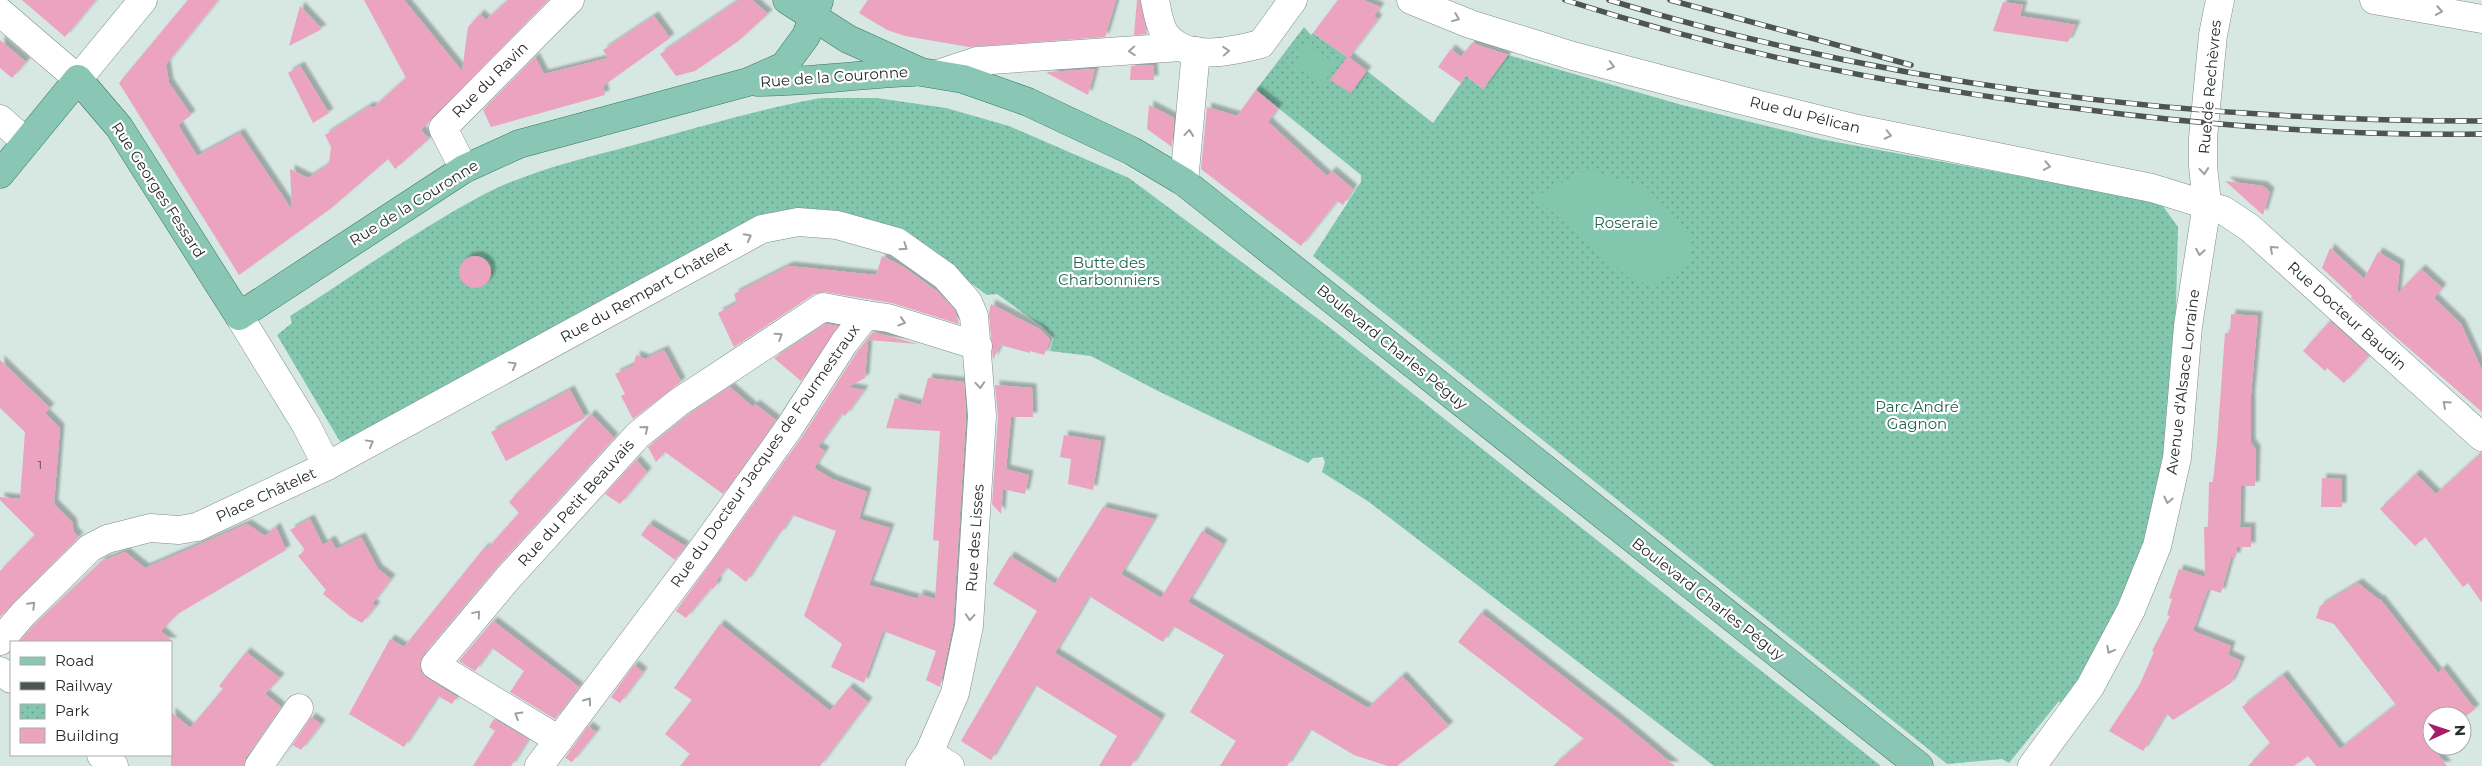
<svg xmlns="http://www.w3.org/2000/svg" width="2482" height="766" font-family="Montserrat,sans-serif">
<defs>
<pattern id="park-dots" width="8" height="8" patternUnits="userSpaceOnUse" patternTransform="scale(1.25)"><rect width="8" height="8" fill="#83c6ae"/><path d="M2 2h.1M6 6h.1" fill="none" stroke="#6ba18e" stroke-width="1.8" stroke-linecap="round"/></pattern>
<filter id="shadow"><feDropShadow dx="4.5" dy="-4.5" stdDeviation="1" flood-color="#0004"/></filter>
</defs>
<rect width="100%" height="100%" fill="#d7e7e1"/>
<g fill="url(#park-dots)">
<path d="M 1304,27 L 1311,35 L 1313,33 L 1347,57 L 1348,56 L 1433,123 L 1466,76 L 1483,89 L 1508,55 L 1682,105 L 1820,139 L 2160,202 L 2178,227 L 2174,386 L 2168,443 L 2140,559 L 2103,647 L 2062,704 L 2059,701 L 2009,763 L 2002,759 L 1947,764 L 1313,256 L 1361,182 L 1361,175 L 1256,90 Z"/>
<path d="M 821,98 L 877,98 L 946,108 L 1009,126 L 1129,178 L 1329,327 L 1881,766 L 1714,766 L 1369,502 L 1322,472 L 1325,462 L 1323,457 L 1313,458 L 1308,463 L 1158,391 L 1091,356 L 1050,351 L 1054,338 L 1043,327 L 997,294 L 987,295 L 946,265 L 816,216 L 345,444 L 339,440 L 277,335 L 292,323 L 290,316 C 353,276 414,232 479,197 C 527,171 582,159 634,145 C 696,128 758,109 821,98 Z"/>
</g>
<g fill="#83c6ae">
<path d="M 1307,45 L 1337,64 L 1322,85 L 1293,65 Z"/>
<path d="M 1588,169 L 1647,188 L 1692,235 L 1689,265 L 1654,285 L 1631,280 L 1535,197 Z"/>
</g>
<g fill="#eca3c0" filter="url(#shadow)">
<path d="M 22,0 L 96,0 L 65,37 Z"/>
<path d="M 188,0 L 218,0 L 166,64 L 169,83 L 191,115 L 178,125 L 197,156 L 240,133 L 292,210 L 290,169 L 308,178 L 322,169 L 329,163 L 331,147 L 325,135 L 370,106 L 373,108 L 406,78 L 364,0 L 404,0 L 462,71 L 468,27 L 480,14 L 486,20 L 508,0 L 548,0 L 421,130 L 429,139 L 395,169 L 388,159 L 330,209 L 239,275 L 119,83 Z"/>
<path d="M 739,0 L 752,0 L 768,14 L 737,42 L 695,71 L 676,76 L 660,54 Z"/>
<path d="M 868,0 L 1116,0 L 1105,37 L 969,47 L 905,36 L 887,30 L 859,13 Z"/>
<path d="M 1137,0 L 1140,0 L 1147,34 L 1134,35 Z"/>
<path d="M 1338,0 L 1363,0 L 1380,7 L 1374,16 L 1378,19 L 1349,57 L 1367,71 L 1351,93 L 1330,80 L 1347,57 L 1313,33 Z"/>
<path d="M 2003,2 L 2023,5 L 2020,16 L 2076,25 L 2068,42 L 1993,31 Z"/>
<path d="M 300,6 L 322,29 L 289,46 Z"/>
<path d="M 654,16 L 670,38 L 603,86 L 605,95 L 491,127 L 483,110 L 535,57 L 544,74 L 608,58 L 603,50 Z"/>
<path d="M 0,40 L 26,62 L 12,78 L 0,68 Z"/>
<path d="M 1472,43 L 1508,55 L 1483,89 L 1466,76 L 1461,83 L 1438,67 L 1451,49 L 1461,57 Z"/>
<path d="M 1153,65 L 1154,80 L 1130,80 L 1131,66 Z"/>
<path d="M 300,66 L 329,113 L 313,123 L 288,73 Z"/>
<path d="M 1095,69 L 1088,95 L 1047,73 L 1048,72 Z"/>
<path d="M 1256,90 L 1278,108 L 1268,122 L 1327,176 L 1332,171 L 1353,189 L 1343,205 L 1337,201 L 1301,246 L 1201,169 L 1207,107 L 1237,116 Z"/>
<path d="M 1149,105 L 1174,118 L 1172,147 L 1147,129 Z"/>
<path d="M 2225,181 L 2263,186 L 2270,192 L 2263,215 Z"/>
<path d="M 2330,248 L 2364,279 L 2378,252 L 2400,265 L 2397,294 L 2421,269 L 2442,288 L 2434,298 L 2461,324 L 2482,370 L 2482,412 L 2351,298 L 2352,296 L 2322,268 Z"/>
<path d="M 882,256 L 902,266 L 938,292 L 955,310 L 959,324 L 892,303 L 825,292 L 814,294 L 734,347 L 718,313 L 737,303 L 734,294 L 789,266 L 876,275 Z"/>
<circle cx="475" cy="272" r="16"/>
<path d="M 991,304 L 1041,330 L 1050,340 L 1044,355 L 1030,351 L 1030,353 L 1000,345 L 993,360 L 989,313 Z"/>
<path d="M 2231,314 L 2258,316 L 2251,394 L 2251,443 L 2256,450 L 2255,486 L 2241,486 L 2240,527 L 2251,527 L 2251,547 L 2237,547 L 2236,557 L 2231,557 L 2221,593 L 2208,589 L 2193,631 L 2231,646 L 2228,655 L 2241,661 L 2231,683 L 2173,720 L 2166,713 L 2143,751 L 2109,731 L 2139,686 L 2154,652 L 2152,651 L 2170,616 L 2167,615 L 2172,599 L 2169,598 L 2179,569 L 2205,577 L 2204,527 L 2208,527 L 2209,482 L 2213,482 L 2217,443 L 2225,333 L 2230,333 Z"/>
<path d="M 2330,321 L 2369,356 L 2344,383 L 2327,368 L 2325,371 L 2303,351 Z"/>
<path d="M 826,324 L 838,326 L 801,381 L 774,358 Z"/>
<path d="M 873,332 L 918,344 L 868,340 L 865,378 L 848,387 L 864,390 L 845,416 L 842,413 L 818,447 L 825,451 L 814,468 L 832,479 L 867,492 L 859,519 L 890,528 L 869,585 L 918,599 L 919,594 L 935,599 L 939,541 L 933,540 L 940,431 L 886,428 L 895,398 L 921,405 L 928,378 L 964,382 L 966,416 L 953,624 L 940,687 L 926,680 L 936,651 L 883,631 L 864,683 L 831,667 L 842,644 L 804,616 L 836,531 L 792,515 L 780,534 L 778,533 L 746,582 L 727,567 L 716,581 L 718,583 L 713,589 L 711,588 L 686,618 L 676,611 L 802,437 L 857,352 Z"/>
<path d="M 664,350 L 681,382 L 633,419 L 621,396 L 625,394 L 615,374 L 634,365 L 636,355 L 645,359 Z"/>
<path d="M 0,360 L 50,408 L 45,413 L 60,428 L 54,504 L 72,522 L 74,532 L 79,537 L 0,617 L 0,571 L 35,535 L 0,500 L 0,497 L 20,499 L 25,432 L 0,408 Z"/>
<path d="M 995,385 L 1032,388 L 1033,417 L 1011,417 L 1006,469 L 1029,475 L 1025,494 L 1003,489 L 1001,514 L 992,504 L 998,417 Z"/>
<path d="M 730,387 L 753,407 L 755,404 L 776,420 L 723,494 L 665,452 L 656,462 L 648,447 L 688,415 Z"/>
<path d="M 570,390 L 585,418 L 506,461 L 491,432 Z"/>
<path d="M 591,414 L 614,438 L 496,568 L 423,655 L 420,664 L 421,672 L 427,678 L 457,697 L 452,704 L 438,696 L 404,747 L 349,714 L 390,639 L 404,647 L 485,547 L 487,549 L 519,513 L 509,502 Z"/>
<path d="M 1064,435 L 1101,441 L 1093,490 L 1068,484 L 1071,459 L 1060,457 Z"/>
<path d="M 2482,452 L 2482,603 L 2468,583 L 2463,587 L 2425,537 L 2415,546 L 2380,509 L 2416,474 L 2436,494 Z"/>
<path d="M 636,460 L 647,472 L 620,504 L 605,494 Z"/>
<path d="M 2322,478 L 2342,479 L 2342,507 L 2321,507 Z"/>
<path d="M 1103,507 L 1154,519 L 1121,574 L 1161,598 L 1202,531 L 1223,544 L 1188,602 L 1368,708 L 1402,676 L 1449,726 L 1397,766 L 1388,766 L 1354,755 L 1310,729 L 1287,766 L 1220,766 L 1236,741 L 1190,712 L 1224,655 L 1173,626 L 1163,642 L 1089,596 L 1055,653 L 1161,719 L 1131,766 L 1099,766 L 1117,736 L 1035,685 L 991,760 L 961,741 L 1037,611 L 993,584 L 1010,556 L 1055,584 Z"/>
<path d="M 310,519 L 323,545 L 331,540 L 336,549 L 361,537 L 378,569 L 391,579 L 372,604 L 376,606 L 362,623 L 350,616 L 323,594 L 326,590 L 298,556 L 305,550 L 290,530 Z"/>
<path d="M 247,524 L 265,536 L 276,527 L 286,550 L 176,615 L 161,631 L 173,642 L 19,642 L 34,625 L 104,559 L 105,560 L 125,552 L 145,568 Z"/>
<path d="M 649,524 L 685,546 L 675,560 L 641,535 Z"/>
<path d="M 2358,583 L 2379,600 L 2380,599 L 2438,673 L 2443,668 L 2475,709 L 2462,719 L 2462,716 L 2432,716 L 2432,743 L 2430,744 L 2447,766 L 2316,766 L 2308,756 L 2294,766 L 2248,766 L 2270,743 L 2242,707 L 2283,675 L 2340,749 L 2396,705 L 2334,624 L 2316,618 L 2320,606 Z"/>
<path d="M 1481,613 L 1618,719 L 1675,766 L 1553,766 L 1584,739 L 1458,642 Z"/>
<path d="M 493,621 L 579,687 L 555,719 L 510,692 L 524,671 L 492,648 L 475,671 L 459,661 Z"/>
<path d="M 720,624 L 830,711 L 849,687 L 868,702 L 820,766 L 680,766 L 690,754 L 665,734 L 692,700 L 674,688 Z"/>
<path d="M 246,652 L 280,678 L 265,694 L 281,707 L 246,757 L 244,766 L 171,766 L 171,712 L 190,728 L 223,689 L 219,686 Z"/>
<path d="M 634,665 L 643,672 L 620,703 L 611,697 Z"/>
<path d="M 311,717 L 321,724 L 301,750 L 293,745 L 285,756 Z"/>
<path d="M 494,719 L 528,739 L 511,766 L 473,766 L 495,731 L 489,727 Z"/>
<path d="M 588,726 L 596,732 L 572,762 L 565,758 Z"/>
</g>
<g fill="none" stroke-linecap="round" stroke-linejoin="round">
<g stroke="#7f8e88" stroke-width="29">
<g id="minor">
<path d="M 1155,0 C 1157,10 1159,25 1165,34 C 1186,63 1233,51 1261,44 L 1293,0"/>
<path d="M 1411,0 L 1470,24 L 1573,56 L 1744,101 L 1858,129 L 2152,188 L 2223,210 L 2250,228 L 2482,437"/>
<path d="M 2374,0 L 2482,19"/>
<path d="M 0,12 L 78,79 L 143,0"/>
<path d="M 938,74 L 977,61 L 1181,47"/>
<path d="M 0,119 L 26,142"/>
<path d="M 464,169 L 443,128 L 570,0"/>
<path d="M 1184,182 L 1196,51"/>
<path d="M 327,466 L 762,229 L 798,222 L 837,225 L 897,242 L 945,276 L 968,302 L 974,316 L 982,416 L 969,626 L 955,693 L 929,753 L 920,766"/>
<path d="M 0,641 L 23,614 L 90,548 L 107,539 L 150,528 L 179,530 L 197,527 L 327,466 L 306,425 L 239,316"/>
<path d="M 0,671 L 11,679"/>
<path d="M 559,740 L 435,665 L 508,578 L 638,435 L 679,402 L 823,307 L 866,315"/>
<path d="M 929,753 L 950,766"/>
<path d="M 101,755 L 114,766"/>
<path d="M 259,766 L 299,708"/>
<path d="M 539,766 L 701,551 L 789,428 L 844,343 L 866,315 L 888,318 L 978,346"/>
<path d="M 2032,766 L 2090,687 L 2131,610 L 2157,546 L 2177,458 L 2188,326 L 2207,204 L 2203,166 L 2203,138 L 2213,35 L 2220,0"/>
</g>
</g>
<g stroke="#337763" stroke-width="29">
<g id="major">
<path d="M 787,0 L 848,39 L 921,72 L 963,79 L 1028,102 L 1132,151 L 1184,182 L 1919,766"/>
<path d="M 757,82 C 809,82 861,74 914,72"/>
<path d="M 0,174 L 78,79 L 119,127 L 239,316 L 464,169 L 519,144 L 748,82 L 784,66 L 806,36 L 819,1"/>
</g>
</g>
<use href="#minor" stroke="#fff" stroke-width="28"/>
<use href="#major" stroke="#89c6b4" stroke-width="28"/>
<g stroke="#4d5552" stroke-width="5.5">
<g id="rail">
<path d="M 1565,0 C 1726,52 1891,85 2058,106 C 2198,125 2340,136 2482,134"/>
<path d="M 1609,0 C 1890,86 2188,121 2482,121"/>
<path d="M 1670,0 L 1911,65"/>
</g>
</g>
<use href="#rail" stroke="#fff" stroke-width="4" stroke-dasharray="11" stroke-linecap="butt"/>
</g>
<defs><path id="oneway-chevron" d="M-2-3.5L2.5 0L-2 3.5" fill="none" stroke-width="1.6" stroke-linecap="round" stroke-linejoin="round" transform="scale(1.25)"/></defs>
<g stroke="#9da09f">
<use href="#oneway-chevron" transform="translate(2439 11) rotate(10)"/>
<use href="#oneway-chevron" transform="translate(1456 18) rotate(22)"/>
<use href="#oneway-chevron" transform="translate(1132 51) rotate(176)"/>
<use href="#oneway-chevron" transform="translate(1226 51) rotate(-4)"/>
<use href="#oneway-chevron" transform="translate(1611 66) rotate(15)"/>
<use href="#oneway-chevron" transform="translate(1189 133) rotate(-85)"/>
<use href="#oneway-chevron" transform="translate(1888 135) rotate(12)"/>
<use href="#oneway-chevron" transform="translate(2047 166) rotate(11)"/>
<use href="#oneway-chevron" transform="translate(2204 171) rotate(85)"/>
<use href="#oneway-chevron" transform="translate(748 237) rotate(-28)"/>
<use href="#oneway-chevron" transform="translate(904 247) rotate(34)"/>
<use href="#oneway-chevron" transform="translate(2273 249) rotate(-138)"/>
<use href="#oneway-chevron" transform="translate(2200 252) rotate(99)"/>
<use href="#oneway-chevron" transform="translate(902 322) rotate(17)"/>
<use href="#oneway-chevron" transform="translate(779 336) rotate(-33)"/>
<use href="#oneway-chevron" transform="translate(513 365) rotate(-29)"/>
<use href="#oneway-chevron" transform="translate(980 385) rotate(86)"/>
<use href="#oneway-chevron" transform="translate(2446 404) rotate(-138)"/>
<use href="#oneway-chevron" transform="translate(645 429) rotate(-39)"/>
<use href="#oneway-chevron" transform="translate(370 443) rotate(-29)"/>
<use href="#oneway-chevron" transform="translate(2168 500) rotate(103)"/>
<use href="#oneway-chevron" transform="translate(32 605) rotate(-45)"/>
<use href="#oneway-chevron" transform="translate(477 614) rotate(-50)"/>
<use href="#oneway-chevron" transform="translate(970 617) rotate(94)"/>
<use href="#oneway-chevron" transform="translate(2110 650) rotate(118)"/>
<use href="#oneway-chevron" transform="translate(588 701) rotate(-54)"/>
<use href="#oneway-chevron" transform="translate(518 715) rotate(-149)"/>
</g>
<g text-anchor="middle" stroke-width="4.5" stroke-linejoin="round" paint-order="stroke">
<g font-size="12" fill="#584a50">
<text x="40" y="469">1</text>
</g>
<g font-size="15" fill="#262c2a" stroke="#fff">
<text transform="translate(834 77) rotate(-4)" y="5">Rue de la Couronne</text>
<text transform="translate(490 80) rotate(-45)" y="5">Rue du Ravin</text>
<text transform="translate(2210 87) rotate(-85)" y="5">Rue de Rechèvres</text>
<text transform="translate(1805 115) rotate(14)" y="5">Rue du Pélican</text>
<text transform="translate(158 190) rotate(57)" y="5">Rue Georges Fessard</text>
<text transform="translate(414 203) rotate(-32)" y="5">Rue de la Couronne</text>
<text transform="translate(646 292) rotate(-29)" y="5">Rue du Rempart Châtelet</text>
<text transform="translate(2347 316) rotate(42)" y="5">Rue Docteur Baudin</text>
<text transform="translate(1392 347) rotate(39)" y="5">Boulevard Charles Péguy</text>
<text transform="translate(2183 382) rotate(-83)" y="5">Avenue d'Alsace Lorraine</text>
<text transform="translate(765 456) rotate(-55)" y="5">Rue du Docteur Jacques de Fourmestraux</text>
<text transform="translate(266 495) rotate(-25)" y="5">Place Châtelet</text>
<text transform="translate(576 503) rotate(-48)" y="5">Rue du Petit Beauvais</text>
<text transform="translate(975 538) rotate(-86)" y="5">Rue des Lisses</text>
<text transform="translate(1708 599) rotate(38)" y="5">Boulevard Charles Péguy</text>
</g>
<g font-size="15" fill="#236551" stroke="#fff">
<text x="1626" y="228">Roseraie</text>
<text x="1109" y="268">Butte des<tspan x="1109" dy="17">Charbonniers</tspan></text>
<text x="1917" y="412">Parc André<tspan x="1917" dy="17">Gagnon</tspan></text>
</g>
</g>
<rect x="10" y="641" width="162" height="115" fill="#ffffff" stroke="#a8abaa"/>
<rect x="20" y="657" width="25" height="8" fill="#89c6b4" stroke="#a8abaa"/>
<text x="55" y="666" font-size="15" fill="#262c2a">Road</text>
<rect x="20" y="682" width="25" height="8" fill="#4d5552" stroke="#a8abaa"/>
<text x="55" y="691" font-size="15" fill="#262c2a">Railway</text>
<rect x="20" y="704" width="25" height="15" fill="url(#park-dots)" stroke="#a8abaa"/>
<text x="55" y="716" font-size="15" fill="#262c2a">Park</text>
<rect x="20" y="728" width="25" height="15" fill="#eca3c0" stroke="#a8abaa"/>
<text x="55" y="741" font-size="15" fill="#262c2a">Building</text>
<g transform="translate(2447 731) rotate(87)"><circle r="24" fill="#ffffff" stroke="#a8abaa"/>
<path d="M0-4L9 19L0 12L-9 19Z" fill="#a61e67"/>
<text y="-8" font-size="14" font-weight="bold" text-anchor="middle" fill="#262c2a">N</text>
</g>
</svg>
